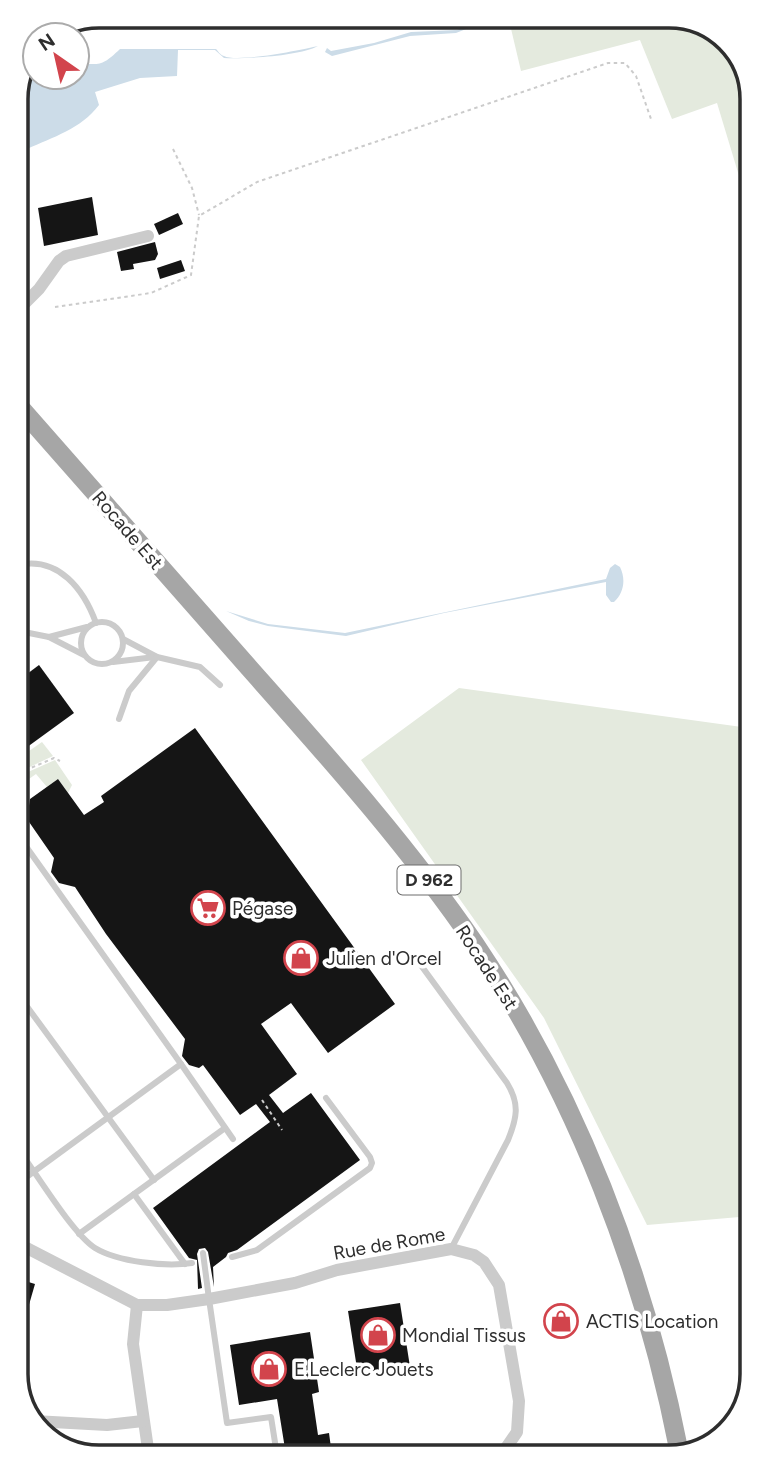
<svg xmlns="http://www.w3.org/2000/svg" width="768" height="1473" font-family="Figtree,sans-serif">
<rect width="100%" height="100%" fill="#fff"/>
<g fill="#e4eade">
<path d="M 99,16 L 404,16 L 334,29 L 72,27 Z"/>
<path d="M 508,16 L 675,16 L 715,30 L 746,67 L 746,199 L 717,103 L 672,119 L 640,40 L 521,71 Z"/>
<path d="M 459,688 L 749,728 L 751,1216 L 647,1225 L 544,1018 L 361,760 Z"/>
<path d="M 42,742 L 53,756 L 19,772 L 19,758 Z"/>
<path d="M 55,760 L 72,785 L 68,793 L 58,779 L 47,787 L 36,774 L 19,786 L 19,776 Z"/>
</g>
<g fill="#ccdce8">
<path d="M 494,16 L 499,16 L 456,33 L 410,36 L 332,56 L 325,52 L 327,48 L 331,51 L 374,43 L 411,32 L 457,30 Z"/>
<path d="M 318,46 C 299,56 248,59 224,58 L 215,50 L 178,50 L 177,76 L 140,78 L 95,92 L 99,105 C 81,129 53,137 27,149 L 29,158 L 20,163 L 16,160 L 16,94 L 34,54 L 35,77 L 77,77 L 77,63 C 101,65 102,66 120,49 L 216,49 C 218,51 220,55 224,56 C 237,63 301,50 318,46 Z"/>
<path d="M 615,564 L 620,567 C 626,579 624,593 614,602 L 611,602 L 606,595 L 606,582 L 444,613 L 346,636 L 268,626 L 249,621 L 226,611 L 268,624 L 345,633 L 606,579 L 610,568 Z"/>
</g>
<g fill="#151515">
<path d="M 92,197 L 98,235 L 44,246 L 38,208 Z"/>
<path d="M 178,213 L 183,224 L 159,235 L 154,224 Z"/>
<path d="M 155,242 L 158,254 L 155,260 L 133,264 L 134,269 L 121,271 L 117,252 Z"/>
<path d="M 181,260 L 185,271 L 160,279 L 157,268 Z"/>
<path d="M 39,665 L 74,713 L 19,753 L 19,680 Z"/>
<path d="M 195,728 L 395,1004 L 328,1053 L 291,1003 L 261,1024 L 297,1074 L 269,1095 L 283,1113 L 311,1093 L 360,1160 L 237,1250 L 228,1253 L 226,1257 L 213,1267 L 214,1287 L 208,1252 L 205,1248 L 199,1249 L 197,1254 L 202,1288 L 198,1289 L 197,1260 L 189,1258 L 153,1208 L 270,1122 L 256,1104 L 240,1115 L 203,1065 L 199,1068 L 189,1065 L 182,1056 L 185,1039 L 106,934 L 75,887 L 59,883 L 51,872 L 54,858 L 27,819 L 30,799 L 58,779 L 84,815 L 104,802 L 101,796 Z"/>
<path d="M 22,1280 L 35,1284 L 24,1322 L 22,1322 Z"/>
<path d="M 400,1303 L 410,1367 L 358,1375 L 348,1311 Z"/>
<path d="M 310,1332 L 319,1392 L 312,1394 L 318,1435 L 329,1433 L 332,1455 L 286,1455 L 277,1399 L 239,1405 L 230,1345 Z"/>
</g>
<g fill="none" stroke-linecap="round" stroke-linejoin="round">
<g stroke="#cbcbcb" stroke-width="2" stroke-dasharray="3.5 3.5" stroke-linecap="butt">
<path d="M 173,149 L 192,188 L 199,215"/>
<path d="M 55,307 L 151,293 L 191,275 L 199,216 L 257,182 L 608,63 L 625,63 L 636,76 L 651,119"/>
<path d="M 19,773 L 54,758 L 60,761"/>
<path d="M 262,1100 L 282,1130"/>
</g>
<g stroke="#cbcbcb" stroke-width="6">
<path d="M 18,565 C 59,556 84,590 96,623"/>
<circle cx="102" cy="643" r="21"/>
<path d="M 19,631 L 49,637 L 84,655"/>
<path d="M 49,637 L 87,627"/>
<path d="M 123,639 L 157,657 L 200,667 L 220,685"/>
<path d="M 113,662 L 155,657"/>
<path d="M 119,719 L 129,691 L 157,657"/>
<path d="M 20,838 L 181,1064 L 21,1181"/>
<path d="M 420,964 L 507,1083 C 520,1104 517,1118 508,1140 L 451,1249"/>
<path d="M 20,997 L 154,1180"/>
<path d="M 181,1064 L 233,1139"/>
<path d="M 21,1153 C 38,1176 73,1234 95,1248 C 118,1262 166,1267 192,1263"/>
<path d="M 134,1194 L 185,1264"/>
<path d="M 79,1234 L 225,1128"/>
<path d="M 232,1257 L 257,1250 L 370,1168 L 372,1163 L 370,1157 L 326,1098"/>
<path d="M 209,1299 L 227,1423 L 271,1417 L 277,1455"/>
<path d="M 608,1452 L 630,1447 L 634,1451"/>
</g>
<g stroke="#cbcbcb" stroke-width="12">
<path d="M 17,311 L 39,289 L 59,261 L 66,256 L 148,236"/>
<path d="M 21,1245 L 137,1305 L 167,1305 L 209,1299 L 295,1283 L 337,1270 L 451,1249 L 474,1255 L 484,1262 L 499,1285 L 519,1401 L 517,1432 L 506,1448 L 497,1453"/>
<path d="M 137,1305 L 133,1344 L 149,1456"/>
<path d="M 34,1421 L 107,1425 L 143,1421"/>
</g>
<path stroke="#a6a6a6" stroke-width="19" d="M 17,404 C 95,493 173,582 251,670 C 329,758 408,846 475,944 C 577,1096 644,1272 679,1451"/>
<path stroke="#cbcbcb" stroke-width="6" d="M 203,1253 L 209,1299"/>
</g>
<defs>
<g id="supermarket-ring" transform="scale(1.75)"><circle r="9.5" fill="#fff" stroke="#d2444c" stroke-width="1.5"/><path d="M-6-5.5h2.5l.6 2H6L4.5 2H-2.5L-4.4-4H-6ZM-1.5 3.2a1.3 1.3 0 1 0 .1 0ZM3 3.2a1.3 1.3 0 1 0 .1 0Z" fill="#d2444c"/></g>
<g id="shop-ring" transform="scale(1.75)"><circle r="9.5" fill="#fff" stroke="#d2444c" stroke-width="1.5"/><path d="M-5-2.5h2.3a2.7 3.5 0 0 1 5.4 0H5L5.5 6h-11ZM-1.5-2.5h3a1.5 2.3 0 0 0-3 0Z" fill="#d2444c"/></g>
</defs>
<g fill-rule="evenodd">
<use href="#supermarket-ring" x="208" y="908"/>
<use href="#shop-ring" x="301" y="958"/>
<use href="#shop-ring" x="561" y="1321"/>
<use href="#shop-ring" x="378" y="1335"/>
<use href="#shop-ring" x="269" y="1369"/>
</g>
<g text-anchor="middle" stroke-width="7" stroke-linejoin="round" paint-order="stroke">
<rect fill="#fff" stroke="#6d6d6d" stroke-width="2" x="397.5" y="865.5" width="63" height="29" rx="5"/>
<g font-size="18" font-weight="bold" fill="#2e2e2e">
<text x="429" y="886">D 962</text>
</g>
<g font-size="19" fill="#2e2e2e" stroke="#fff">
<text transform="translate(128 530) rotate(49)" y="7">Rocade Est</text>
<text transform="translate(487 967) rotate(57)" y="7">Rocade Est</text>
<text transform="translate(389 1243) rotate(-10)" y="7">Rue de Rome</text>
</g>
<g font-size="19" fill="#2e2e2e" stroke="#fff" text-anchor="start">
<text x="232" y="915">Pégase</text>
<text x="326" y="965">Julien d'Orcel</text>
<text x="586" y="1328">ACTIS Location</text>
<text x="402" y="1342">Mondial Tissus</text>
<text x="294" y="1376">E.Leclerc Jouets</text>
</g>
</g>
<path d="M0 0H768V1473H0ZM99 28H669A71 71 0 0 1 740 99V1374A71 71 0 0 1 669 1445H99A71 71 0 0 1 28 1374V99A71 71 0 0 1 99 28Z" fill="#fff" fill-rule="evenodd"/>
<path fill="none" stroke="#2e2e2e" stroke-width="3.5" d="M99 28H669A71 71 0 0 1 740 99V1374A71 71 0 0 1 669 1445H99A71 71 0 0 1 28 1374V99A71 71 0 0 1 99 28Z"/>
<g transform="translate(56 56) rotate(326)"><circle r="33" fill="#ffffff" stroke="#ababab" stroke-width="2"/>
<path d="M0-5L12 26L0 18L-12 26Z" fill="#d2444c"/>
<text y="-10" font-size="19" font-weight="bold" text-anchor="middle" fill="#2e2e2e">N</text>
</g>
</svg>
